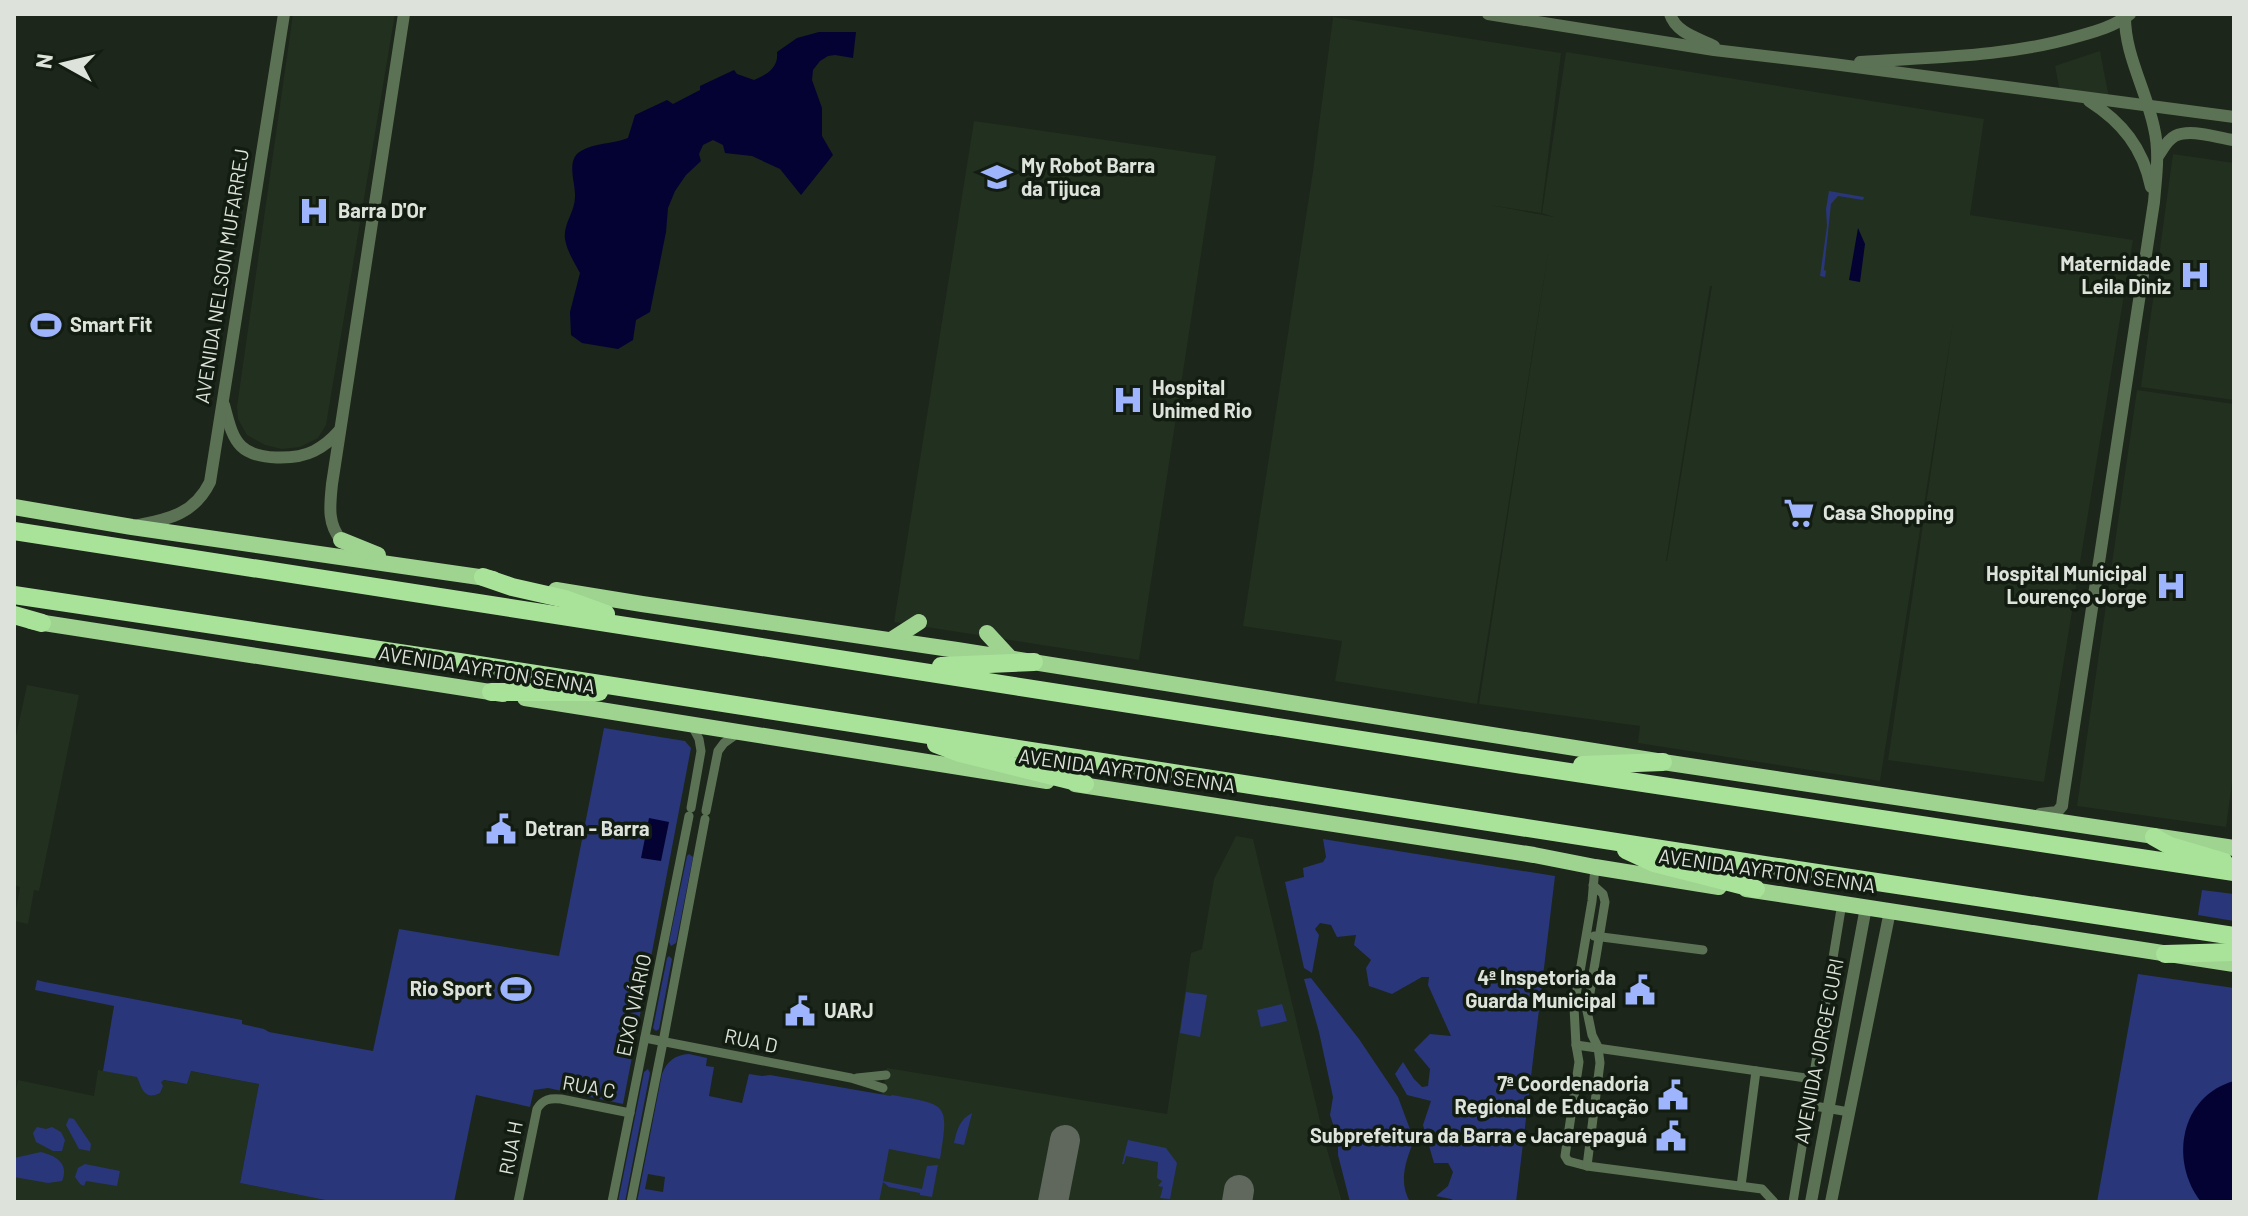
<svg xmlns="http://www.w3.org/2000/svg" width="2248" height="1216" font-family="Barlow,sans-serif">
<rect width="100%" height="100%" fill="#1c261a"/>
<g fill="#22301f" fill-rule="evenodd">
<path d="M 293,14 L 395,14 L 326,425 L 318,438 L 300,447 L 282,449 L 265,445 L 247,435 L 238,419 L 237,407 Z"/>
<path d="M 1333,17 L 1561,53 L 1541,213 L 1490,205 L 1554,217 L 1542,213 L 1566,52 L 1984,119 L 1970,215 L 2133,240 L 2044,782 L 1888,760 L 1953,323 L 1880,781 L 1638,743 L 1640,726 L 1479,704 L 1549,247 L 1477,704 L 1335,681 L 1342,641 L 1243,626 L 1313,171 ZM 1710,286 L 1712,286 L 1667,561 L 1666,561 Z"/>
<path d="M 2100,51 L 2109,98 L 2060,92 L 2055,66 Z"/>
<path d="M 974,121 L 1216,156 L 1139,660 L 894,622 Z"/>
<path d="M 2173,154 L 2234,163 L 2234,400 L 2141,387 Z"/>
<path d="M 2137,390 L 2234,404 L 2234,768 L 2226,827 L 2077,806 Z"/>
<path d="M 27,685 L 79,695 L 39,891 L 34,890 L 28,924 L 14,921 L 20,887 L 14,885 L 14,745 Z"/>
<path d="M 1236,836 L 1253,839 L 1326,1146 L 1342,1202 L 871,1202 L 891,1096 L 882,1095 L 887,1068 L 1167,1114 L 1191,953 L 1202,949 L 1214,879 Z"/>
<path d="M 98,1070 L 187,1084 L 190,1071 L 259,1084 L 240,1183 L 335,1202 L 14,1202 L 14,1100 L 18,1080 L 94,1096 Z"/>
</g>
<g fill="#29367a" fill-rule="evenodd">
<path d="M 1829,191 L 1864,197 L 1863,200 L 1838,196 L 1831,204 L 1824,270 L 1826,271 L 1825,277 L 1820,276 L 1827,226 L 1826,209 Z"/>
<path d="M 604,728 L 685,741 L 691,748 L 623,1104 L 548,1088 L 534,1090 L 530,1107 L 476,1095 L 454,1202 L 335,1202 L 240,1183 L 259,1084 L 191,1071 L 187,1084 L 164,1080 L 161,1082 L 163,1086 L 160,1093 C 144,1101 142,1088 137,1077 L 103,1071 L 114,1006 L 35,990 L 37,980 L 45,982 L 242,1020 L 242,1024 L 264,1029 L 269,1032 L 373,1051 L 399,929 L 559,956 Z"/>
<path d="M 1323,839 L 1555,876 L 1516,1202 L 1456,1202 L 1451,1199 L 1436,1196 L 1448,1186 L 1453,1172 L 1448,1163 L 1434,1163 L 1423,1125 L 1431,1101 L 1407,1095 L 1395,1074 L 1403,1062 L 1414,1079 L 1422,1087 L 1428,1086 L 1430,1069 L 1414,1050 L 1430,1034 L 1451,1036 L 1428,985 L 1429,977 L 1422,977 L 1392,994 L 1369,986 L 1366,968 L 1371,960 L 1354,945 L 1356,935 L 1337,937 L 1331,925 L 1320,923 L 1315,929 L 1319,935 L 1312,973 L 1304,968 L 1285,882 L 1304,877 L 1303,868 L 1323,862 L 1326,857 Z"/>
<path d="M 689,854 L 693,857 L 676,943 L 671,946 L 669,942 L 687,856 Z"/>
<path d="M 2202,890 L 2234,894 L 2234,921 L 2198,915 Z"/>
<path d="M 669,956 L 672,959 L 659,1029 L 656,1031 L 653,1028 L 667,958 Z"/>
<path d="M 2138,974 L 2234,988 L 2234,1202 L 2097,1202 Z"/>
<path d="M 1311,978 L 1359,1039 L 1398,1097 L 1414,1140 C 1406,1161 1398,1181 1410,1202 L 1350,1202 L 1338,1155 L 1338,1139 L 1330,1115 L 1333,1097 L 1319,1032 L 1304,979 Z"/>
<path d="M 1186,992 L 1207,995 L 1200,1037 L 1180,1033 Z"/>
<path d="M 1282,1004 L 1287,1021 L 1261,1027 L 1257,1010 Z"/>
<path d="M 689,1054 L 707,1058 L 706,1066 L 714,1067 L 709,1096 L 742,1103 L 749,1074 L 762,1076 L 770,1075 L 891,1096 L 892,1095 C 948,1105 949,1102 940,1159 L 889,1149 L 883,1181 L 922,1189 L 927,1166 L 938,1165 L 932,1197 L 920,1195 L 920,1193 L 889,1187 L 883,1182 L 879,1202 L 637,1202 L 662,1074 C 667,1061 675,1055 689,1054 ZM 648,1174 L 665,1177 L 663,1192 L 645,1189 Z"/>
<path d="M 648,1069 L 650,1073 L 625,1202 L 618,1202 L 644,1072 Z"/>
<path d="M 972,1113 L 964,1145 L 954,1143 C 957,1130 959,1120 972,1113 Z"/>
<path d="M 69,1118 L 74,1119 L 91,1144 L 90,1151 L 79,1149 L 66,1125 Z"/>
<path d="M 37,1127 L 46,1129 L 52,1127 L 61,1132 L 65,1140 L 62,1151 L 53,1151 L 36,1142 L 33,1133 Z"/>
<path d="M 1128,1140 L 1166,1148 L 1177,1163 L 1170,1199 L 1160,1198 L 1163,1187 L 1158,1186 L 1162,1181 L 1157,1178 L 1158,1162 L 1126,1156 L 1124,1164 L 1122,1164 Z"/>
<path d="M 41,1152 C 57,1156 69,1164 62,1181 L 48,1183 L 14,1177 L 14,1158 Z"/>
<path d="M 85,1164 L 120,1171 L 117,1186 L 86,1181 L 84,1186 L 80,1184 L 75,1177 L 78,1168 Z"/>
</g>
<g fill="#040233">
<path d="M 819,32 L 856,32 L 853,58 L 835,55 L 828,56 L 820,61 L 813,70 L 812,80 L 822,108 L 822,136 L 833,155 L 801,195 L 780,169 L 752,156 L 725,153 L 723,145 L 713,140 L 703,145 L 699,154 L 701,161 L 686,175 L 675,191 L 668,208 L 666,232 L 650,312 L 636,320 L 633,340 L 618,349 L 582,343 L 571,335 L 570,312 L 580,273 C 574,262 567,251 565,239 C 563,224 575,212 575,197 C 576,183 565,160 581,151 C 593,143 613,144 628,138 L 635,115 L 667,100 L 673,104 L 700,90 L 700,86 L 734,70 L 737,74 L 754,80 C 766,75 779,68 777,52 L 797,38 Z"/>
<path d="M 1858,228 L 1865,244 L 1860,282 L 1849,280 Z"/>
<path d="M 649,818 L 669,822 L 661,861 L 641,858 Z"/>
<path d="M 2234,1081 L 2234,1202 L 2201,1202 C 2169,1161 2180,1096 2234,1081 Z"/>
</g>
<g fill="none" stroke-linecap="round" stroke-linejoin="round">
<g stroke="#60685e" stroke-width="30">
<path d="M 1053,1202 L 1065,1140"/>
<path d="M 1237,1202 L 1239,1190"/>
</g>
<g stroke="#5b7255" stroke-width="9">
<path d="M 691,808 L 701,751 L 699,739 L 691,724"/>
<path d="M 706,811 L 718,751 L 724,743 L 738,733"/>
<path d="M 1595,867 L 1592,901 L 1574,1007 L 1576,1045 L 1579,1062 L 1565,1156 L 1568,1161 L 1587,1166 L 1762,1189 L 1774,1202"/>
<path d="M 1594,936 L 1703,950"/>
<path d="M 645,1038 L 851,1078 L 883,1088"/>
<path d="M 1576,1045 L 1813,1079"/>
<path d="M 857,1078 L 886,1075"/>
<path d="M 1809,1105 L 1849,1112"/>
<path d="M 1587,1166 L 1600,1063 L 1598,1047 L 1592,1035 L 1587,1011 L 1605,902 L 1603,894 L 1593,885"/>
<path d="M 1741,1186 L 1756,1071"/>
<path d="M 518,1202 L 537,1109 C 543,1099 550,1098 561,1099 L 630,1113"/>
<path d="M 612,1202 L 689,816"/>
<path d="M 631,1202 L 663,1042 L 705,819"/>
<path d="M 1793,1202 L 1842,903"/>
</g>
<g stroke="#5b7255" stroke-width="12">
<path d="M 1488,14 L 1714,50 L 1833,64 L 2234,117"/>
<path d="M 1670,14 C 1676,33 1698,38 1714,46"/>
<path d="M 1860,62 C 1934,57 2008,57 2079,36 C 2097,31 2115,26 2130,14"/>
<path d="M 2089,101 C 2122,122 2143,148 2151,187"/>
<path d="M 2158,156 C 2163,149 2167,140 2175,136 C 2191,128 2217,138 2234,140"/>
<path d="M 224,405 C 228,419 231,436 241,446 C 256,461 296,460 314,451 C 324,446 332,439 339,431"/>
<path d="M 139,525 C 170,519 195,513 210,482 L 284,14"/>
<path d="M 341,540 C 327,523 330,505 332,484 L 404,14"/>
<path d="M 2040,814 L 2057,812 L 2062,806 L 2063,798 L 2154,202 C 2156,177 2160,153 2154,128 C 2146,89 2124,54 2125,14"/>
<path d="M 1811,1202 L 1866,907"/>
<path d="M 1831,1202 L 1890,911"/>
</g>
<g stroke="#9ed390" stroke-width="16">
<path d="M 14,507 L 132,527 L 493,579"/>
<path d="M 341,540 L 378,555"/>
<path d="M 556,590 L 642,604 L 957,650 L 1663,762 L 2234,848"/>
<path d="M 31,621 L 503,694"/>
<path d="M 987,633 L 1011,659"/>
<path d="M 891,640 L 919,622"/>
<path d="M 525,698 L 1047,781"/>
<path d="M 1075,784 L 1534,855 L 1595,867 L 1719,887"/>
<path d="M 1746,889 L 2234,964"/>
</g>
<g stroke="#a9e39a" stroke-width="18">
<path d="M 14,531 L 1523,765 L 2234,872"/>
<path d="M 483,577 L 512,587 L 565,599 L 606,614"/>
<path d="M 14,595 L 466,663 L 1791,869 L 2234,936"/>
<path d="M 14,615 L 42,623"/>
<path d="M 941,666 L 1034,662"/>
<path d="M 491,692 L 599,692"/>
<path d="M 936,744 L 960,753 L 1085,784"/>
<path d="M 1582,765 L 1663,762"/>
<path d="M 2154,837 L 2170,846 L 2224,862"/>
<path d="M 1626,850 L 1654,863 L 1756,889"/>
<path d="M 2165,954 L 2234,952"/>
</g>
</g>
<defs>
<g id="school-bare" transform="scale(2.4)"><path d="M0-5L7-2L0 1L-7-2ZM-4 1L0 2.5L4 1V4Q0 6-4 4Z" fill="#9eb4fd" stroke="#131c11" stroke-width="2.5" paint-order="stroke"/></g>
<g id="hospital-bare" transform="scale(2.4)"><path d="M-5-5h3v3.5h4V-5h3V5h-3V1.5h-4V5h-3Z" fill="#9eb4fd" stroke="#131c11" stroke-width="2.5" paint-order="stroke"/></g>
<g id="stadium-bare" transform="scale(2.4)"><path d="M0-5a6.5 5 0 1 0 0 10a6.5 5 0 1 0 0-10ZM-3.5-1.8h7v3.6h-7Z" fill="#9eb4fd" stroke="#131c11" stroke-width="2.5" paint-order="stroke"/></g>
<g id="supermarket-bare" transform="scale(2.4)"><path d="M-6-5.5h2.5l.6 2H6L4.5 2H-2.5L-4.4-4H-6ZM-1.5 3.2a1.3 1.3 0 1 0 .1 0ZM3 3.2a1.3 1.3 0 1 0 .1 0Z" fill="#9eb4fd" stroke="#131c11" stroke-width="2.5" paint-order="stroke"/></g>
<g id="civic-bare" transform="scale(2.4)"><path d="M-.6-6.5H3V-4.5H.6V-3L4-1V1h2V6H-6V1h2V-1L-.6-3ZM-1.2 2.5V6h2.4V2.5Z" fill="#9eb4fd" stroke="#131c11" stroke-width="2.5" paint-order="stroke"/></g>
</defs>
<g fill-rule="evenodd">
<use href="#school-bare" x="997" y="177"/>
<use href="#hospital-bare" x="314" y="211"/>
<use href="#hospital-bare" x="2195" y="275"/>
<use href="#stadium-bare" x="46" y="325"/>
<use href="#hospital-bare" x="1128" y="400"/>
<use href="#supermarket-bare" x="1799" y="513"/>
<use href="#hospital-bare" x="2171" y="586"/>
<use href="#civic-bare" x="501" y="829"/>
<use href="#stadium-bare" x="516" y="989"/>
<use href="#civic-bare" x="1640" y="990"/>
<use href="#civic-bare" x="800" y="1011"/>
<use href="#civic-bare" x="1673" y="1095"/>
<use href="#civic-bare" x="1671" y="1136"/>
</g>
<g text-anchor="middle" stroke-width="7" stroke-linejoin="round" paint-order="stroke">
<g font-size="20" font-weight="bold" fill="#dde3db" stroke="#131c11" text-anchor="start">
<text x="1021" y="173">My Robot Barra<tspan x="1021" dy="23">da Tijuca</tspan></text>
<text x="338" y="218">Barra D'Or</text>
<text x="2171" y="271" text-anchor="end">Maternidade<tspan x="2171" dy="23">Leila Diniz</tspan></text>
<text x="70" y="332">Smart Fit</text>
<text x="1152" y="395">Hospital<tspan x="1152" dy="23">Unimed Rio</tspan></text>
<text x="1823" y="520">Casa Shopping</text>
<text x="2147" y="581" text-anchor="end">Hospital Municipal<tspan x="2147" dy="23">Lourenço Jorge</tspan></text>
<text x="525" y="836">Detran - Barra</text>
<text x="1616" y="985" text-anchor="end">4ª Inspetoria da<tspan x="1616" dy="23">Guarda Municipal</tspan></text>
<text x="492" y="996" text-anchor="end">Rio Sport</text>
<text x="824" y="1018">UARJ</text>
<text x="1649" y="1091" text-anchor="end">7ª Coordenadoria<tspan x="1649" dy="23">Regional de Educação</tspan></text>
<text x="1647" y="1143" text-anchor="end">Subprefeitura da Barra e Jacarepaguá</text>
</g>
<g font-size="20" fill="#dde3db" stroke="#131c11">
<text transform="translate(222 276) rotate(-81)" y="7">AVENIDA NELSON MUFARREJ</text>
<text transform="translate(487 670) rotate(9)" y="7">AVENIDA AYRTON SENNA</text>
<text transform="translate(1127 771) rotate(8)" y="7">AVENIDA AYRTON SENNA</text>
<text transform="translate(1767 871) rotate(8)" y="7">AVENIDA AYRTON SENNA</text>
<text transform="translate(634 1005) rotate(-78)" y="7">EIXO VIÁRIO</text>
<text transform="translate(751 1041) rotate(12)" y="7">RUA D</text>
<text transform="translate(1819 1051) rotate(-79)" y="7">AVENIDA JORGE CURI</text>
<text transform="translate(589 1087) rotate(10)" y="7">RUA C</text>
<text transform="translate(511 1148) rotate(-79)" y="7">RUA H</text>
</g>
</g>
<rect width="2248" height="1216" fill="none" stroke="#dde3db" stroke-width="32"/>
<g transform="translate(64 64) rotate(278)" stroke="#131c11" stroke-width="6" paint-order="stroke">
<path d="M0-6L14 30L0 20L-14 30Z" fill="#dde3db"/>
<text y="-12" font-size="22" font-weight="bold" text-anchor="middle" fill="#dde3db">N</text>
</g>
</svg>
